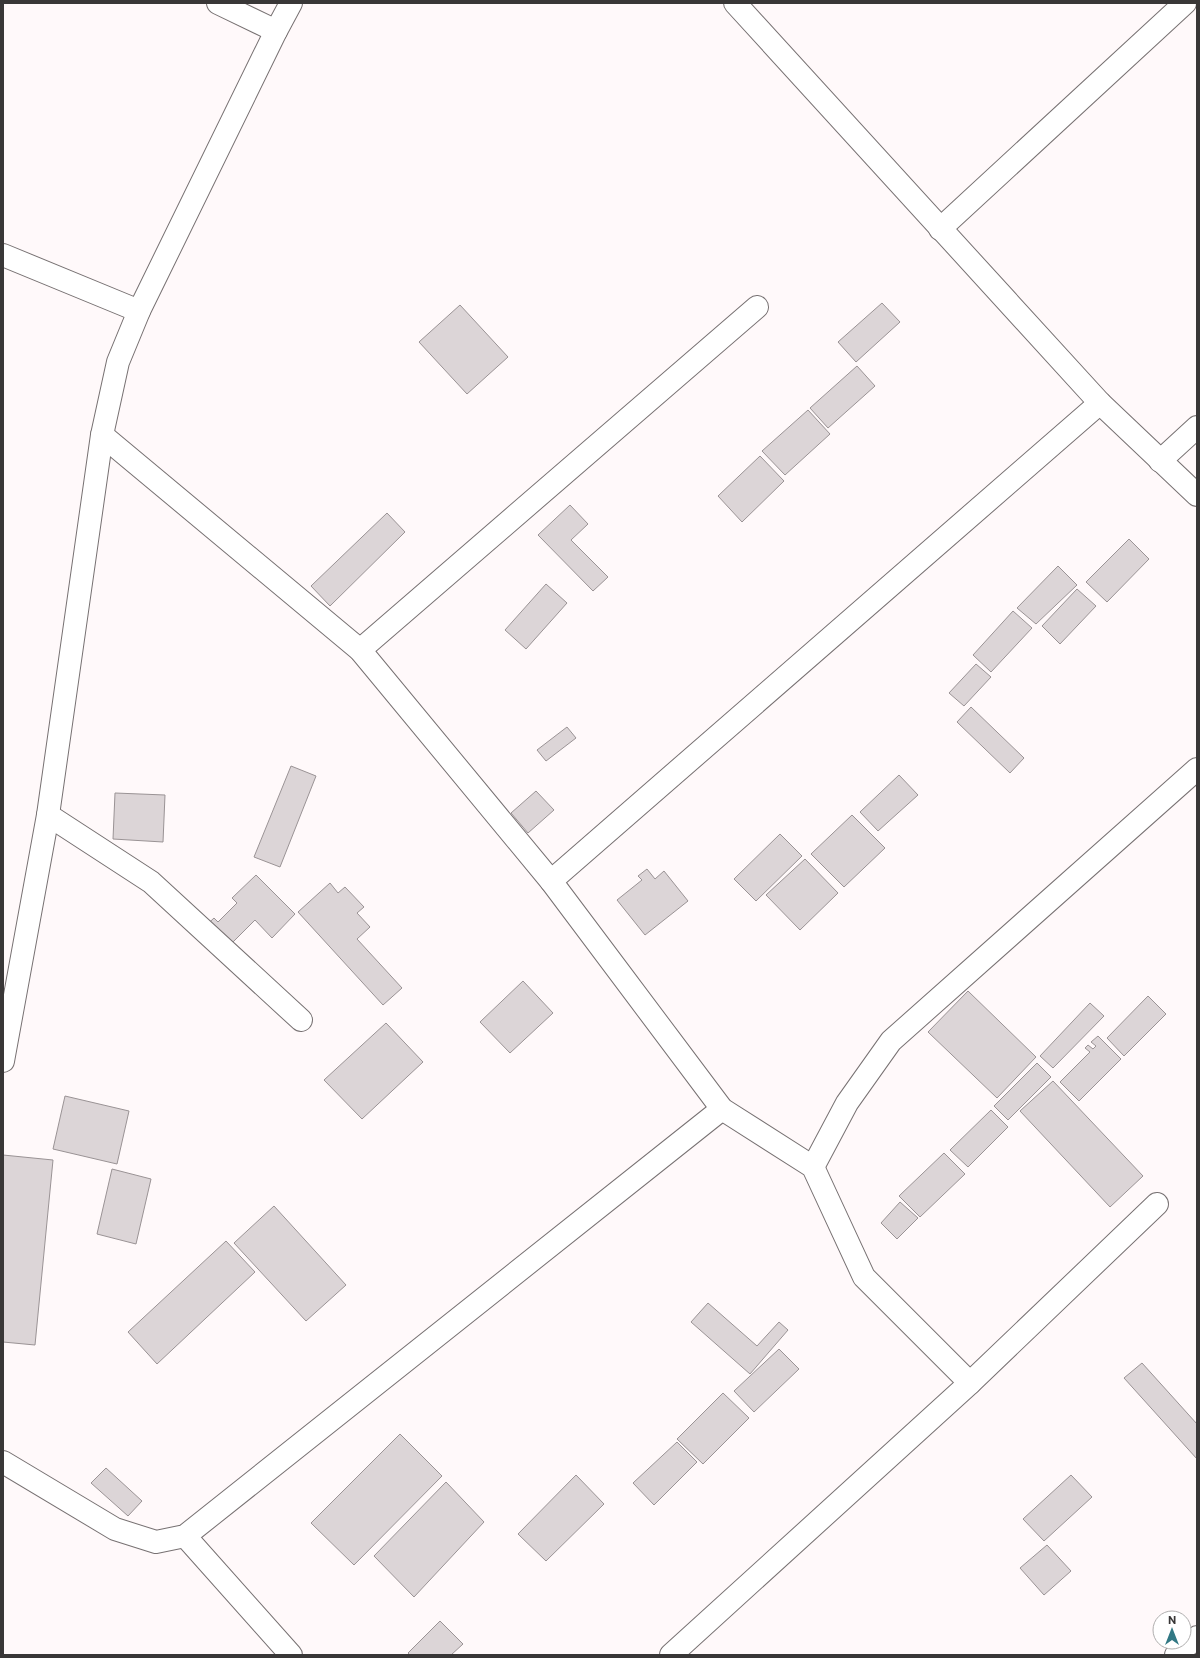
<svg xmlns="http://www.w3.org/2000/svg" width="1200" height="1658" font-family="Commissioner,sans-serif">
<rect width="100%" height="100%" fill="#fff9fa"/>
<g fill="#dcd5d7" stroke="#9a9395">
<path d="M 882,303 L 900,322 L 856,362 L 838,342 Z"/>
<path d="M 460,305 L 508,357 L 467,394 L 419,342 Z"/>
<path d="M 857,366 L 875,386 L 828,428 L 810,408 Z"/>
<path d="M 808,410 L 830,434 L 785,475 L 762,451 Z"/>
<path d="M 760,456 L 784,481 L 742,522 L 718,496 Z"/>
<path d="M 570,505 L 588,524 L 571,540 L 608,577 L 593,591 L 538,535 Z"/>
<path d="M 387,513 L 405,532 L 330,606 L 311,586 Z"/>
<path d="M 1129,539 L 1149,559 L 1107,602 L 1086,582 Z"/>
<path d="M 1058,566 L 1077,585 L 1036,624 L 1017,608 Z"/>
<path d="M 546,584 L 567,603 L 526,649 L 505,630 Z"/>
<path d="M 1077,589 L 1096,606 L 1060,644 L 1042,626 Z"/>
<path d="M 1013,611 L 1032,628 L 991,672 L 973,655 Z"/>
<path d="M 976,664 L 991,677 L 964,706 L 949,693 Z"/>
<path d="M 971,707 L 1024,758 L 1010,773 L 957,722 Z"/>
<path d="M 567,727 L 576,738 L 546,761 L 537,750 Z"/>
<path d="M 291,766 L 316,776 L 280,867 L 254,857 Z"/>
<path d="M 899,775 L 918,795 L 878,831 L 860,812 Z"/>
<path d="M 536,791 L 554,810 L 528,833 L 511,813 Z"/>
<path d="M 115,793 L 165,795 L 163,842 L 113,839 Z"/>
<path d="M 852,815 L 885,848 L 844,887 L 811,854 Z"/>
<path d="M 780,834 L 802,856 L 756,901 L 734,879 Z"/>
<path d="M 805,859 L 838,893 L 800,930 L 766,895 Z"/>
<path d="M 647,869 L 655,879 L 664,871 L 688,901 L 645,935 L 617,900 L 642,880 L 638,876 Z"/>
<path d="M 256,875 L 295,914 L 272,938 L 255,920 L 228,947 L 200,931 L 214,918 L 218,922 L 237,903 L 232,898 Z"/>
<path d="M 330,883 L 338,893 L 345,887 L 364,907 L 357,913 L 370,927 L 357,939 L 402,988 L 383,1005 L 298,912 Z"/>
<path d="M 523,981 L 553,1013 L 510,1053 L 480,1022 Z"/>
<path d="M 968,991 L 1036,1057 L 997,1098 L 928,1032 Z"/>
<path d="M 1148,996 L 1166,1014 L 1124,1056 L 1107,1038 Z"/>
<path d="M 1090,1003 L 1104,1016 L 1053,1068 L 1040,1056 Z"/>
<path d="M 386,1023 L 423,1062 L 362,1119 L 324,1080 Z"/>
<path d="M 1098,1036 L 1121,1059 L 1079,1101 L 1060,1082 L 1090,1052 L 1085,1048 L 1088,1045 L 1093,1049 L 1096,1046 L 1091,1042 Z"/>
<path d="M 1037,1063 L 1051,1077 L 1008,1120 L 994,1106 Z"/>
<path d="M 1053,1081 L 1143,1176 L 1110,1207 L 1020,1111 Z"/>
<path d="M 65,1096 L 129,1111 L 117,1164 L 53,1149 Z"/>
<path d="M 991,1110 L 1008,1127 L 968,1167 L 950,1150 Z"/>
<path d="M 944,1153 L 965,1174 L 920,1217 L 899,1196 Z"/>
<path d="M 3,1155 L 53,1160 L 35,1345 L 3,1342 Z"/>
<path d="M 112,1169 L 151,1179 L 136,1244 L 97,1234 Z"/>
<path d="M 900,1202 L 918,1218 L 897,1239 L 881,1223 Z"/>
<path d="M 274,1206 L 346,1285 L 306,1321 L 234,1243 Z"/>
<path d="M 226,1241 L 255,1272 L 157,1364 L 128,1332 Z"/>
<path d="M 708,1303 L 757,1346 L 779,1322 L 788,1330 L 750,1374 L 691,1322 Z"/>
<path d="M 779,1349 L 799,1369 L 754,1412 L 734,1391 Z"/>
<path d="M 1142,1363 L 1197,1424 L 1197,1459 L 1124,1378 Z"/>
<path d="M 723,1393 L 749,1418 L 703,1464 L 677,1439 Z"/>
<path d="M 400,1434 L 442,1476 L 354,1565 L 311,1523 Z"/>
<path d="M 677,1442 L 697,1462 L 654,1505 L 633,1483 Z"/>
<path d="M 106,1468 L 142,1501 L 128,1516 L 91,1483 Z"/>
<path d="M 576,1475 L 604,1504 L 546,1561 L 518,1534 Z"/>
<path d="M 1071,1475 L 1092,1497 L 1044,1541 L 1023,1519 Z"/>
<path d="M 446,1482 L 484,1522 L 414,1597 L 374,1556 Z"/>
<path d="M 1047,1545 L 1071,1571 L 1044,1595 L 1020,1568 Z"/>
<path d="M 440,1621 L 463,1644 L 451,1655 L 410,1655 L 408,1653 Z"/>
</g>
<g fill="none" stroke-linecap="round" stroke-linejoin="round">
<g stroke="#777172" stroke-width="24">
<g id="minor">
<path d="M 218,3 L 276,31"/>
<path d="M 735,3 L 1100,403 L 1197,495"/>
<path d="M 940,229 L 1185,3"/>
<path d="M 3,255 L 139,311"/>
<path d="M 102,435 L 360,650 L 551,881 L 722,1109 L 813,1167 L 864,1277 L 970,1383"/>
<path d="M 1160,461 L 1197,427"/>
<path d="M 360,650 L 757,307"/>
<path d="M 48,815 L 151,882 L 301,1020"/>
<path d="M 551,881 L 1100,403"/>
<path d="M 3,1061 L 48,815 L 102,435 L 118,362 L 139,311 L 276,31 L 291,3"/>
<path d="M 813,1167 L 847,1103 L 891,1041 L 1197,769"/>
<path d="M 3,1462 L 115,1529 L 156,1542 L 185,1536 L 722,1109"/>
<path d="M 185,1536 L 291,1655"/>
<path d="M 671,1655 L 970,1383 L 1157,1204"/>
<path d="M 1176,1655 L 1197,1637"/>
</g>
</g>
<use href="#minor" stroke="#fff" stroke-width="22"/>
</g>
<rect width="1200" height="1658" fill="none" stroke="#393737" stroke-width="8"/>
<g transform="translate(1172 1630)"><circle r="19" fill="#ffffff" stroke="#b0afaf"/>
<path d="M0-3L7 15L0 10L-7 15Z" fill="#317884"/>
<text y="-6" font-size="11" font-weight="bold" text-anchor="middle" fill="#393737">N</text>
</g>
</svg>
